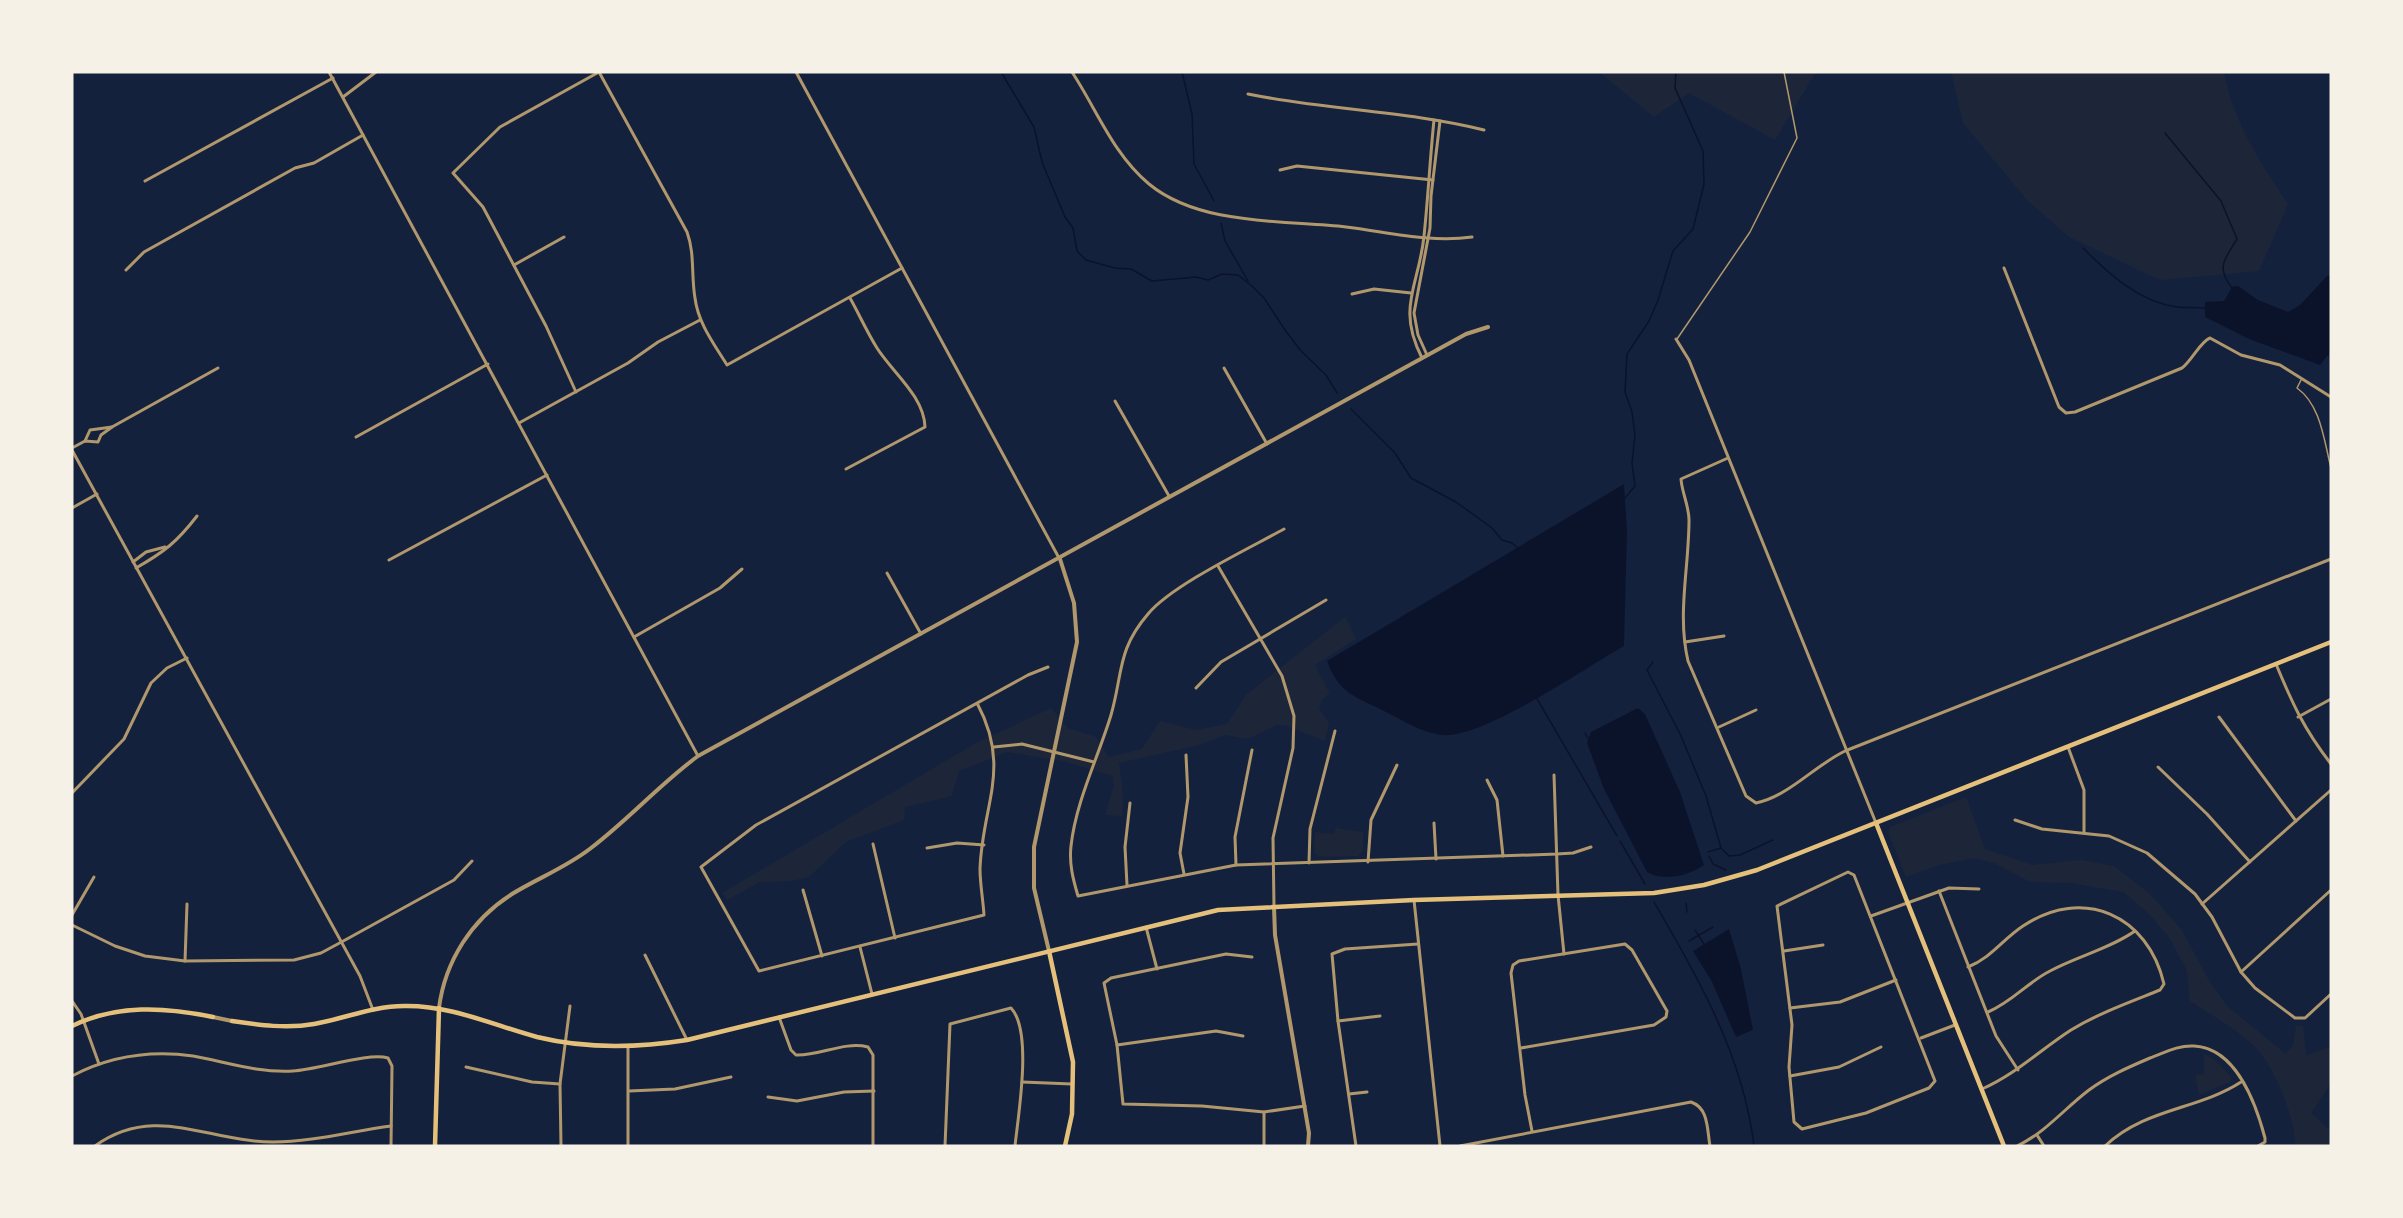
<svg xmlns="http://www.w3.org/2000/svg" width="2403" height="1218" font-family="'DM Sans',sans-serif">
<rect width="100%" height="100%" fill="#14213d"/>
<g fill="#1d2539">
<path d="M 1599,72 L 1816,72 L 1775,140 L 1689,93 L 1654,117 Z"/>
<path d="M 1951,72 L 2224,72 C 2233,121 2260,162 2288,204 L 2259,271 L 2160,280 L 2069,237 L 2027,200 L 1963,123 Z"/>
<path d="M 1345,617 L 1356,639 L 1315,665 L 1330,694 L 1322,699 L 1319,709 L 1329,723 L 1325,741 L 1284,725 L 1276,725 L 1248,739 L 1225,735 L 1199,745 L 1119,763 L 1123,793 L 1122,816 L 1105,815 L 1114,786 L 1113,776 L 1063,761 L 1007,752 L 959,771 L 952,796 L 905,807 L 904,820 L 846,842 L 809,877 L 792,881 L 760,882 L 727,900 L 722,893 L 976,743 L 1051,708 L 1068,728 L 1096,737 L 1109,757 L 1142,749 L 1160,721 L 1196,730 L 1227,724 L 1246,695 Z"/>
<path d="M 1966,797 L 1985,849 L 2032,865 L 2081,860 L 2114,866 L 2150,894 L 2181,929 L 2210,982 L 2227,1006 L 2286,1054 L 2293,1045 L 2296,1026 L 2303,1026 L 2306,1056 L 2331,1046 L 2331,1083 L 2311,1113 L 2331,1131 L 2331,1146 L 2295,1146 C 2295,1118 2275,1067 2255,1047 C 2237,1029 2212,1016 2190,1001 L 2187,971 L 2169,937 L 2148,913 L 2123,892 L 2071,883 L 2030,882 L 1994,863 L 1974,858 L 1939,865 L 1906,877 L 1888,832 L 1890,827 Z"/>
<path d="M 1336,828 L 1363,832 L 1363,851 L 1358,856 L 1318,857 L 1314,852 L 1315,832 L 1334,834 Z"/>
<path d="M 2204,1054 L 2214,1059 L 2231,1077 L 2230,1082 L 2199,1095 L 2195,1075 L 2204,1074 Z"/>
</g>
<g fill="#0b132b">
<path d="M 2328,275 L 2331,277 L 2331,351 L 2320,365 L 2249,339 L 2205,317 L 2205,302 L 2224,301 L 2232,287 L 2238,286 L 2258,300 L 2288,312 L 2300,305 Z"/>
<path d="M 1624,484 L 1627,531 L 1624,646 C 1582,670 1494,731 1450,735 C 1427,737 1401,719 1382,710 C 1352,695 1339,693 1327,661 Z"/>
<path d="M 1638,708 L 1645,714 L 1680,792 L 1704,865 C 1688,876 1664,882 1647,872 L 1604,789 L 1587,743 L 1591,732 Z"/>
<path d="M 1729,929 L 1741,969 L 1753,1030 L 1736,1037 L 1712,982 L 1693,951 Z"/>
</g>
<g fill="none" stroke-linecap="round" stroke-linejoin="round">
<g stroke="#0b132b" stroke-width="1.5">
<path d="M 1001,72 L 1034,127 L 1042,162 L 1065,217 L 1073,228 L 1077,251 L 1086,260 L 1115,268 L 1131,269 L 1152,281 L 1196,277 L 1208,280 L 1222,274 L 1238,275 L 1252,286 L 1264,298 L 1285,330 L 1301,351 L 1326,375 L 1337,393"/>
<path d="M 1182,72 L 1192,114 L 1194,164 L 1214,201"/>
<path d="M 2165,133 L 2221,201 L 2237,239 C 2224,260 2216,267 2232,288"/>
<path d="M 1221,223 L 1225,241 L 1248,281"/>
<path d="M 2083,248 C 2109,274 2139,302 2177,307 C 2185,308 2195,307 2205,308"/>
<path d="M 2327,354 L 2331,357"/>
<path d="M 1351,409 L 1395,453 L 1411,478 L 1456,502 L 1492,528 L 1502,540 L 1512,543 L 1518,548"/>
<path d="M 1624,499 L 1635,486 L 1632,463 L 1635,435 L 1632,412 L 1625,392 L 1627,354 L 1649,321 L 1658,300 L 1673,251 L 1693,229 L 1704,184 L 1703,151 L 1675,88 L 1676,72"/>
<path d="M 1653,662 L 1647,670 L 1681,736 L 1706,796 L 1721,848"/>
<path d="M 1536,697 L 1617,836"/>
<path d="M 1585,733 L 1589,740"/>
<path d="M 1620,841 L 1645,884"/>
<path d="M 1708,852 L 1721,848 L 1729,856 L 1740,855 L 1773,840"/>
<path d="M 1709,856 L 1713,864 L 1726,870"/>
<path d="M 1654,902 C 1699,980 1743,1055 1754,1146"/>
<path d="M 1686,903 L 1687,912"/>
<path d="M 1695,930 L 1704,944"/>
<path d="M 1689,941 L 1713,927"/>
</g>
<g stroke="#b1986c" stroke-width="1.5">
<path d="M 1677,339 L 1750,232 L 1797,138 L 1784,72"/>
<path d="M 2301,380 L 2297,388 C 2321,405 2324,441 2331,468"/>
</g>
<g stroke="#b1986c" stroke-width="3">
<path d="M 329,72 L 698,756"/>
<path d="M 796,72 L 1059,558"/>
<path d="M 1072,72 C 1097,110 1113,154 1149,184 C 1200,226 1284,220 1346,227 C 1388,232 1430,243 1472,237"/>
<path d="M 1248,94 C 1326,110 1407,111 1484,130"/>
<path d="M 343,97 L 376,72"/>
<path d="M 1280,170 L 1297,166 L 1433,180"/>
<path d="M 145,181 L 333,78"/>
<path d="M 514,265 L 564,237"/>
<path d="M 2004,268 L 2059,407 L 2066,413 L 2075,412 L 2182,368 C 2192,360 2201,341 2210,338 L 2241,355 L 2280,365 L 2331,397"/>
<path d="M 126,270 L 144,252 L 295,168 L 314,163 L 363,135"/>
<path d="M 1352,294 L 1374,289 L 1411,293"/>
<path d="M 1676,339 L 1689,360 L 1876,823"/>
<path d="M 1427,355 L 1418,335 L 1414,313 L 1430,228 L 1431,196 L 1440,121"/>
<path d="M 1422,358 C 1396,307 1419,286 1424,236 C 1428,198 1430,159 1434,120"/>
<path d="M 1224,368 L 1267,444"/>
<path d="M 576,392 L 546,326 L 483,207 L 453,173 L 500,127 L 599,72 L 687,232 C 695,254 691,275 695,298 C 698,323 714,344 727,365 L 902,268"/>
<path d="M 1115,401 L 1169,496"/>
<path d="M 519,423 L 628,363 L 658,342 L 700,320"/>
<path d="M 356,437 L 488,364"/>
<path d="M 85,441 L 90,430 L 112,427"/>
<path d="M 72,448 L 85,441 L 98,442 L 101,435 L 112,427 L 218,368"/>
<path d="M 72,450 L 360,976 L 373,1010"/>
<path d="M 1728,458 L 1681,479 C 1682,493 1689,506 1689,520 C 1689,568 1677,614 1688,661 L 1746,796 L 1756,803 C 1789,796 1814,766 1845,751 L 2331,559"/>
<path d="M 846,469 L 925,427 C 924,396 892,372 877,348 C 867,332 859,314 850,298"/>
<path d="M 72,508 L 97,494"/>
<path d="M 1284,529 C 1248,549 1172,585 1148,614 C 1117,650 1123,673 1111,715 C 1098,758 1076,801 1071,846 C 1069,864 1073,879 1078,896 L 1236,865 L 1557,854 L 1573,853 L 1591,847"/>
<path d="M 389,560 L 547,475"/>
<path d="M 133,562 L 146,552 L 165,547"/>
<path d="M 1218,566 L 1282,676 L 1294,716 L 1293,748 L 1273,838 L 1274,907"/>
<path d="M 136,568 C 164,552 177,542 197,516"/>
<path d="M 887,573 L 921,634"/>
<path d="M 634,637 L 720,588 L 742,569"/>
<path d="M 1685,642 L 1724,636"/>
<path d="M 2276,664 C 2293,705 2304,729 2331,764"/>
<path d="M 1196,688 L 1221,662 L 1326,600"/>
<path d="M 977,703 C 1012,768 982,805 980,869 C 980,884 983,899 984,915 L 759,971 L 701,867 L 756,825 L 1028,675 L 1048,667"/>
<path d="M 2219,717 L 2296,821"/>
<path d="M 2298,717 L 2331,699"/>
<path d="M 1719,727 L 1756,710"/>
<path d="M 994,747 L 1022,744 L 1094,762"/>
<path d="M 2068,747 L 2084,790 L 2084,833"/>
<path d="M 2158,767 L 2207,814 L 2250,862"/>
<path d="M 1554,775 L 1558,895 L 1564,954"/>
<path d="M 1487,780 L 1497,800 L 1503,856"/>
<path d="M 72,793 L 124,739 L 151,683 L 167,668 L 187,658"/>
<path d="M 2015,820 L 2042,829 L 2109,836 L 2147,853 L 2195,894 L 2212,917 L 2241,972 L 2255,988 L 2295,1018 L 2305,1018 L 2331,994"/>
<path d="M 1434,823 L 1436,859"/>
<path d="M 873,844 L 895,938"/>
<path d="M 927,848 L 957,843 L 984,845"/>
<path d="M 1368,862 L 1371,820 L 1397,765"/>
<path d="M 1309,863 L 1310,829 L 1335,731"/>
<path d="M 1236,865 L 1235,837 L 1252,750"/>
<path d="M 1848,872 L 1854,875 L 1935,1081 L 1929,1088 L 1866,1113 L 1802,1129 L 1794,1122 L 1789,1067 L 1792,1025 L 1777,906 Z"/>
<path d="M 1184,874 L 1180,853 L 1188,797 L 1186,755"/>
<path d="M 1127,885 L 1125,847 L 1130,803"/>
<path d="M 803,890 L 822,956"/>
<path d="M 1939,891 L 1996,1036 L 2018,1070"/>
<path d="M 1414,900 L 1440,1146"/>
<path d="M 2202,904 L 2331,790"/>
<path d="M 72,915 L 94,877"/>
<path d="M 1871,916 L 1949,888 L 1979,889"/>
<path d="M 72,925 L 115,946 L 145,956 L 185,961 L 294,960 L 321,953 L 347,939 L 454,880 L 472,861"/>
<path d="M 1146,927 L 1157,969"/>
<path d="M 860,947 L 872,994"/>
<path d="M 1784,951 L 1823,945"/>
<path d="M 645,955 L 687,1040"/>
<path d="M 1252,957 L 1226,954 L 1111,978 L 1104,983 L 1117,1045 L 1123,1104 L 1202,1106 L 1264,1112 L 1305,1106"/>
<path d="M 185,961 L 187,904"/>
<path d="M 1968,967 C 1991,958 2003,939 2023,926 C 2083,886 2148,915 2164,984 L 2160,990 C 2130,1002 2099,1013 2071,1030 C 2040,1050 2016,1074 1982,1089"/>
<path d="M 2241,972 L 2331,890"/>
<path d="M 72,1001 L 81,1014 L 99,1064"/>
<path d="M 1790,1008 L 1840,1002 L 1896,980"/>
<path d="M 1988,1012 C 2012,1002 2028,982 2050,971 C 2078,956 2109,949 2135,931"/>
<path d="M 779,1017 L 791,1050 L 796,1055 C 820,1056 844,1041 868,1047 L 873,1055 L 873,1146"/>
<path d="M 1338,1021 L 1380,1016"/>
<path d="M 1921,1038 L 1955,1025"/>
<path d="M 1117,1045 L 1216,1031 L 1243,1036"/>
<path d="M 1521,1048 L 1654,1025 L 1666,1017 L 1667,1011 L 1632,950 L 1625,944 L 1519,961 L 1513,965 L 1511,973 L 1525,1095 L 1532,1131"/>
<path d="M 466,1067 L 532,1082 L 560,1084"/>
<path d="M 72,1076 C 110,1056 150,1050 193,1056 C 226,1062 258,1073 293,1071 C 318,1070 368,1052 388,1058 L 392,1066 L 391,1146"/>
<path d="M 1790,1076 L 1839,1067 L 1881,1047"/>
<path d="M 1022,1082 L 1072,1084"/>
<path d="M 629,1091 L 675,1089 L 731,1077"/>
<path d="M 1349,1094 L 1367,1092"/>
<path d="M 768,1097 L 797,1101 L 844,1092 L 874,1091"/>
<path d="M 1264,1112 L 1264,1146"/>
<path d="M 2037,1135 L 2044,1146"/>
<path d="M 95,1146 C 155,1103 208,1142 273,1142 C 313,1142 352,1131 391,1126"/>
<path d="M 561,1146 L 560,1084 L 570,1006"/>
<path d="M 628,1146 L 628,1047"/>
<path d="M 945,1146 L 950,1024 L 1011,1008 C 1033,1031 1018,1116 1015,1146"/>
<path d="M 1356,1146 L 1338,1021 L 1332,954 L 1345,949 L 1418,944"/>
<path d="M 1460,1146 L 1691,1102 C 1709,1108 1707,1130 1710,1146"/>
<path d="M 2017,1146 C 2045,1133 2065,1108 2089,1090 C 2108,1076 2129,1067 2150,1058 C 2164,1053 2178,1045 2194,1046 C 2236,1048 2256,1104 2265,1138 L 2265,1142 L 2258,1146"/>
<path d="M 2105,1146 C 2145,1108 2198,1110 2241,1082"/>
</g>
<g stroke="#b1986c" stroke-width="4">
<path d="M 1274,907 L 1275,935 L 1309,1133 L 1308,1146"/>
<path d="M 1049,951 L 1034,888 L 1034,847 L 1077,642 L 1074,603 L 1060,559"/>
<path d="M 439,1008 C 445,961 472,919 512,894 C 538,878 567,867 591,848 C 629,819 660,784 698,756 L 1466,334 L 1488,327"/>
<path d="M 213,1017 L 232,1021"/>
</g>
<g stroke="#e5c07b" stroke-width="4.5">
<path d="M 1876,823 L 2004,1146"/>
<path d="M 1049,951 L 1073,1062 L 1072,1114 L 1065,1146"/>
<path d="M 232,1021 C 259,1025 287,1029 314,1024 C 343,1019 373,1006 404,1006 C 450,1005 493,1025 537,1037 C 586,1049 637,1048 687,1040 L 1218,910 L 1414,900 L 1654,893 L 1704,885 L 1757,870 L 2331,642"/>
<path d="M 72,1026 C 117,1004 165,1007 213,1017"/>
<path d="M 435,1146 L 439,1008"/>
</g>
</g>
<rect width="2403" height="1218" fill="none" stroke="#f6f1e7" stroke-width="147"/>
</svg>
